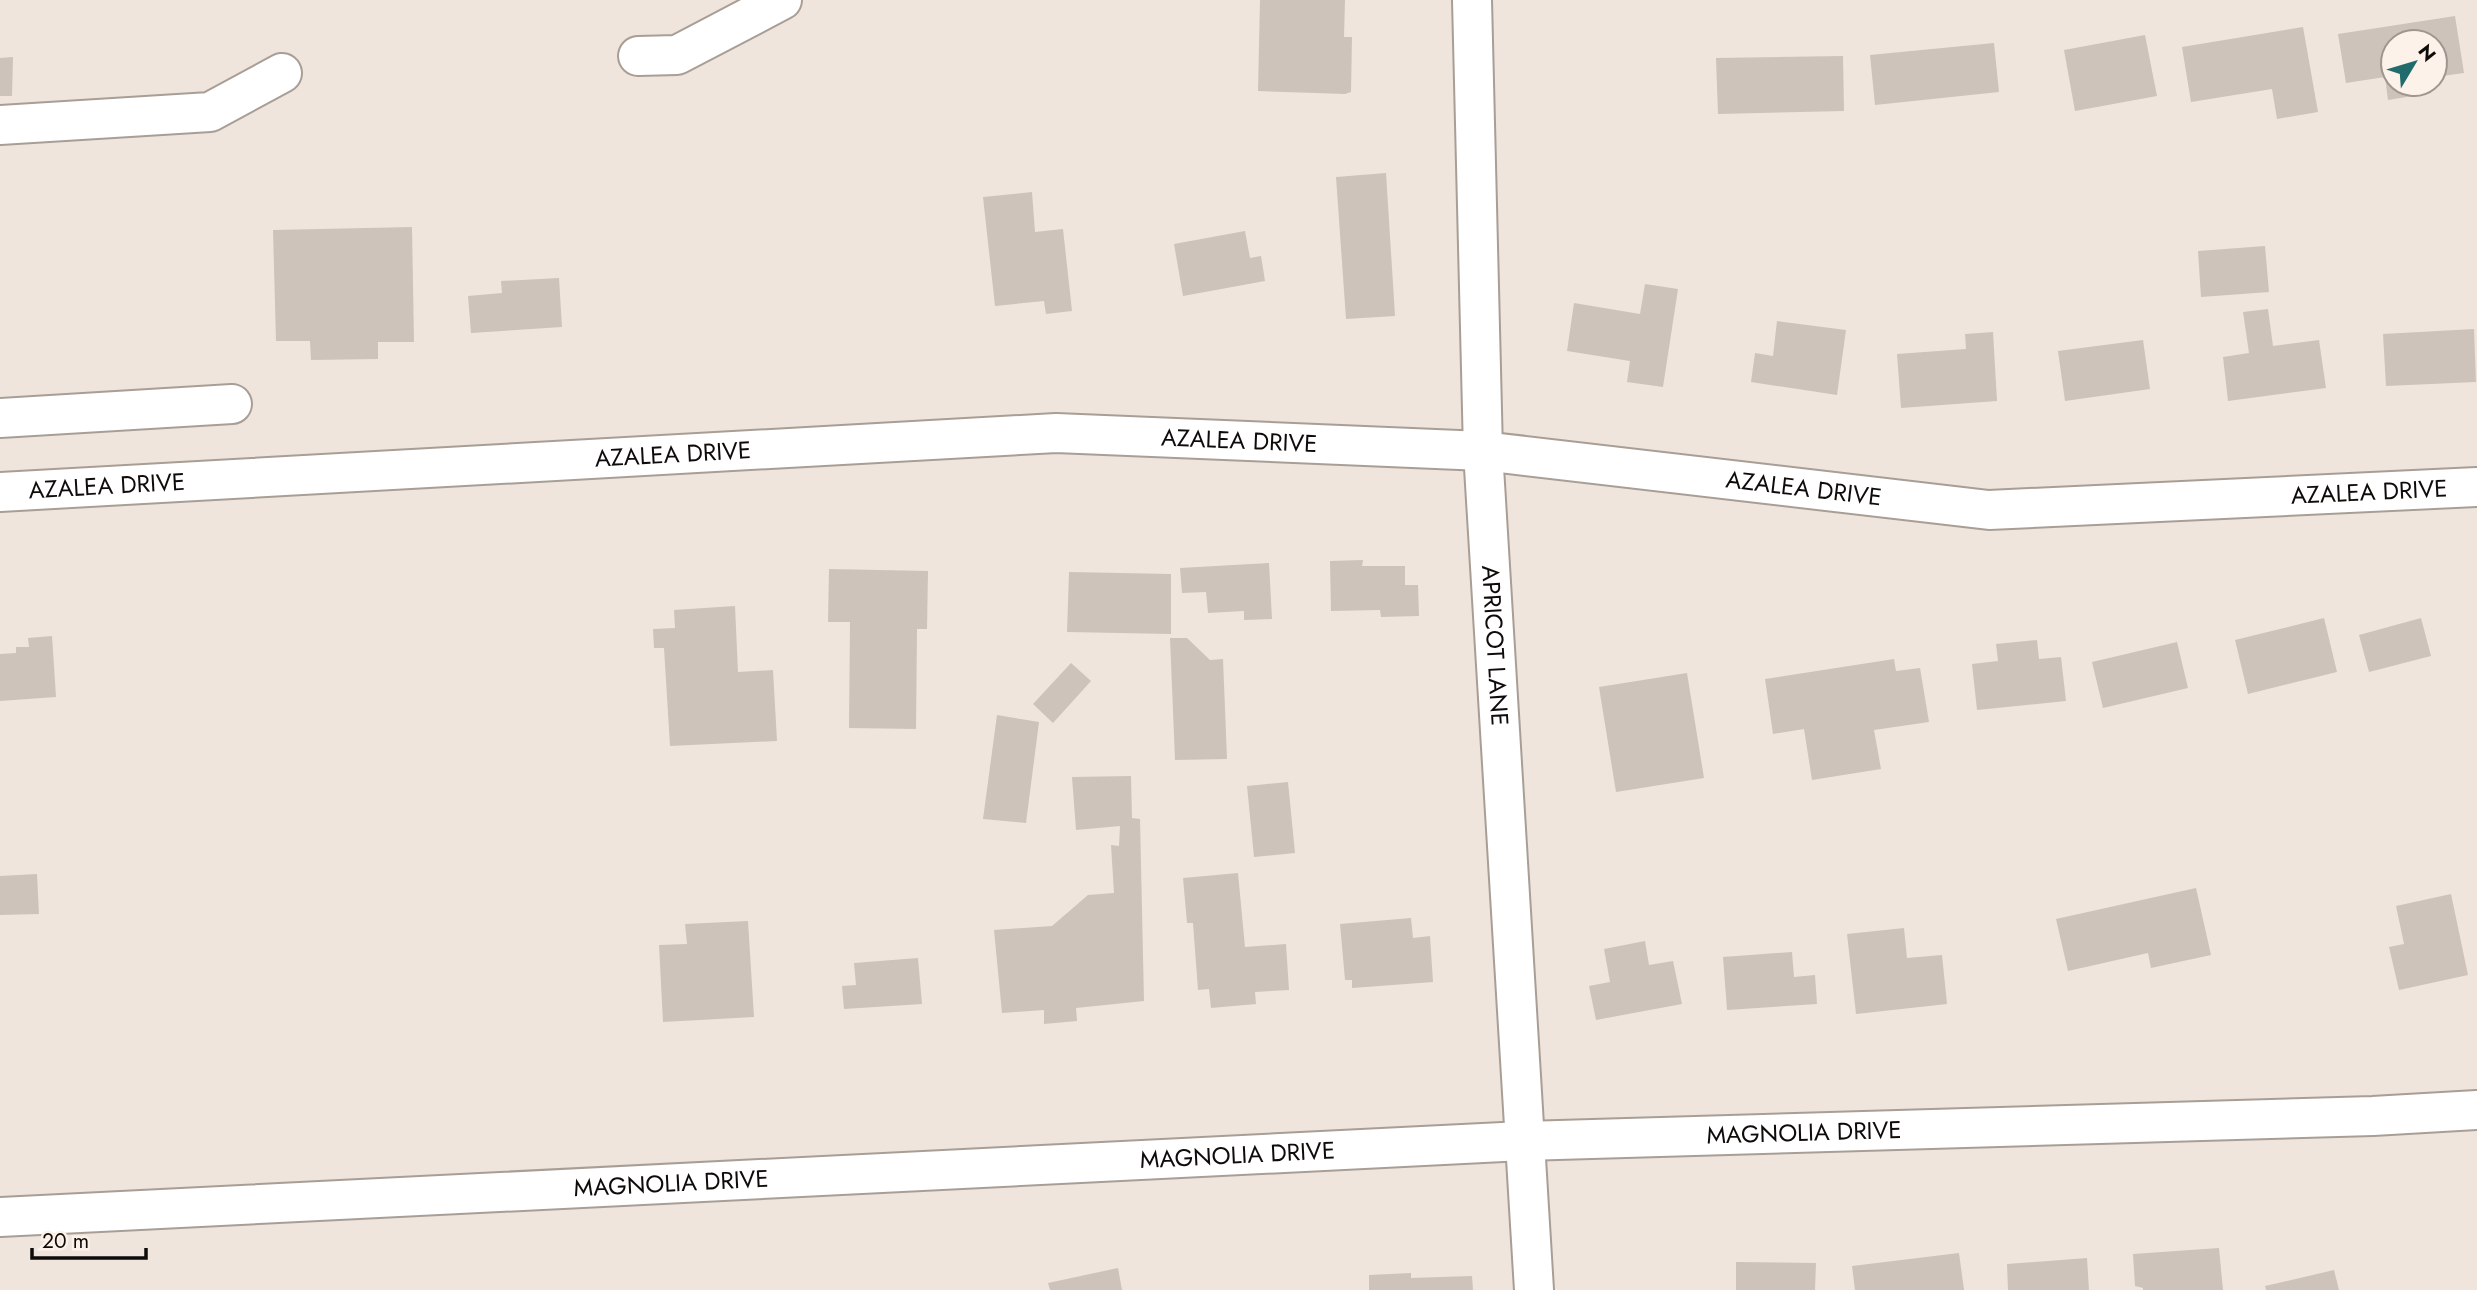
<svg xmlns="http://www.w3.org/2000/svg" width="2477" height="1290" font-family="Jost,sans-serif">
<rect width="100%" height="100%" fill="#efe5dc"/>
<g fill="#cdc3bb">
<path d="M 1260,0 L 1345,0 L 1344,37 L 1352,37 L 1351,92 L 1345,94 L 1258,91 Z"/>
<path d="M 2455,16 L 2464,73 L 2435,77 L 2435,42 L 2393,42 L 2393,84 L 2430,84 L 2431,93 L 2388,100 L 2385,77 L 2346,83 L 2338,34 Z"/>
<path d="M 2303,27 L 2318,112 L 2277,119 L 2272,89 L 2191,102 L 2182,47 Z"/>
<path d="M 2145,35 L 2157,96 L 2075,111 L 2064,50 Z"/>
<path d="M 1994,43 L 1999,92 L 1875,105 L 1870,55 Z"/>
<path d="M 1843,56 L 1844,111 L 1718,114 L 1716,58 Z"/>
<path d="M 13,57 L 12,96 L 0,96 L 0,58 Z"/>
<path d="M 1386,173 L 1395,316 L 1346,319 L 1336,177 Z"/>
<path d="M 1032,192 L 1035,232 L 1063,229 L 1072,311 L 1046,314 L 1044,301 L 995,306 L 983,197 Z"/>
<path d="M 412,227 L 414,342 L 378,342 L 378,359 L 311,360 L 310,341 L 276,341 L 273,230 Z"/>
<path d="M 1245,231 L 1250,258 L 1261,256 L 1265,281 L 1183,296 L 1174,244 Z"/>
<path d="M 2265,246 L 2269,292 L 2201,297 L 2198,251 Z"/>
<path d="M 559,278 L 562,327 L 471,333 L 468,296 L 502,293 L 501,281 Z"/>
<path d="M 1645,284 L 1678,289 L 1663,387 L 1627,382 L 1630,361 L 1567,351 L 1574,303 L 1640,314 Z"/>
<path d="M 2268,309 L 2273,346 L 2319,340 L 2326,388 L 2228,401 L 2223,357 L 2249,353 L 2243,312 Z"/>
<path d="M 1777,321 L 1846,330 L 1837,395 L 1751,382 L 1755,353 L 1773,356 Z"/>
<path d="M 2474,329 L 2476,382 L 2386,386 L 2383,334 Z"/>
<path d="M 1993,332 L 1997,401 L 1901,408 L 1897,354 L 1966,349 L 1965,334 Z"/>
<path d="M 2143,340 L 2150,389 L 2065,401 L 2058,351 Z"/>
<path d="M 1363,560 L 1362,566 L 1405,566 L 1405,585 L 1418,585 L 1419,616 L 1381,617 L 1380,610 L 1331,611 L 1330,561 Z"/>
<path d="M 1269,563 L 1272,619 L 1244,620 L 1244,611 L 1208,613 L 1206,592 L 1182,593 L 1180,568 Z"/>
<path d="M 829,569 L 928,571 L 927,629 L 917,629 L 916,729 L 849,728 L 850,622 L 828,622 Z"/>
<path d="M 1069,572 L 1171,574 L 1171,634 L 1067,632 Z"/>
<path d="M 735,606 L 738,672 L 773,670 L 777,741 L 670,746 L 664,648 L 654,648 L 653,629 L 675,628 L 674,610 Z"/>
<path d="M 2324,618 L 2337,672 L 2248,694 L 2235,640 Z"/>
<path d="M 2421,618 L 2431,656 L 2369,672 L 2359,635 Z"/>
<path d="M 52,636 L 56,697 L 0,701 L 0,654 L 16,653 L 16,647 L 29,647 L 28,638 Z"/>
<path d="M 1170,638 L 1187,638 L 1210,660 L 1223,659 L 1227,759 L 1175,760 Z"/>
<path d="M 2037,640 L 2039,659 L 2061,657 L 2066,701 L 1977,710 L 1972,664 L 1998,661 L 1996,644 Z"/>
<path d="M 2177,642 L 2188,688 L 2103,708 L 2092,662 Z"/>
<path d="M 1894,659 L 1896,671 L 1920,668 L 1929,722 L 1874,730 L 1881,769 L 1812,780 L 1804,729 L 1773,734 L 1765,679 Z"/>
<path d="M 1071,663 L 1091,681 L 1053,723 L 1033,704 Z"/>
<path d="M 1687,673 L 1704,778 L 1616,792 L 1599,687 Z"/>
<path d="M 997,715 L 1039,722 L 1026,823 L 983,819 Z"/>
<path d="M 1131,776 L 1132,818 L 1140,819 L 1144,1001 L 1076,1008 L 1077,1021 L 1044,1024 L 1044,1010 L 1002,1013 L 994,930 L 1052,926 L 1088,895 L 1114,893 L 1111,845 L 1119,846 L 1120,826 L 1076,830 L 1072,777 Z"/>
<path d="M 1288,782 L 1295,853 L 1254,857 L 1247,786 Z"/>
<path d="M 1238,873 L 1245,947 L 1286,944 L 1289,990 L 1255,992 L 1256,1004 L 1211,1008 L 1209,989 L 1198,990 L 1193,923 L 1187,923 L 1183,878 Z"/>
<path d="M 37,874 L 39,914 L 0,915 L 0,876 Z"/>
<path d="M 2196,888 L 2211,955 L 2151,968 L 2148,953 L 2068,971 L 2056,919 Z"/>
<path d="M 2451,894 L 2468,975 L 2399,990 L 2389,947 L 2404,944 L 2396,906 Z"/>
<path d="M 1411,918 L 1413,938 L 1430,936 L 1433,982 L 1352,988 L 1352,980 L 1345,980 L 1340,924 Z"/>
<path d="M 748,921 L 754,1017 L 663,1022 L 659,945 L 687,944 L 685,924 Z"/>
<path d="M 1904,928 L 1907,958 L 1942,955 L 1947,1004 L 1856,1014 L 1847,934 Z"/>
<path d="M 1645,941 L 1649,965 L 1673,961 L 1682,1004 L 1596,1020 L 1589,986 L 1610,982 L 1604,949 Z"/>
<path d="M 1792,952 L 1794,977 L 1815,975 L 1817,1004 L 1727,1010 L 1723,957 Z"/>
<path d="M 918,958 L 922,1004 L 844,1009 L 842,986 L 856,985 L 854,963 Z"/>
<path d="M 2219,1248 L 2223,1290 L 2143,1290 L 2143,1288 L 2135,1286 L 2133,1254 Z"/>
<path d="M 1959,1253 L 1964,1290 L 1855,1290 L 1852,1266 Z"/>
<path d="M 2087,1258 L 2089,1290 L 2008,1290 L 2007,1264 Z"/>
<path d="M 1736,1262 L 1816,1263 L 1815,1290 L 1736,1290 Z"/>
<path d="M 1118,1268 L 1122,1290 L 1050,1290 L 1048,1283 Z"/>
<path d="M 2334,1270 L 2339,1290 L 2266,1290 L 2265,1286 Z"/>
<path d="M 1411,1273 L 1411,1278 L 1472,1276 L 1473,1290 L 1369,1290 L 1369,1275 Z"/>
</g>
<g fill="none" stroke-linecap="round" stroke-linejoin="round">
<g stroke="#a89e96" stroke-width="42">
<g id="minor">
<path id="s1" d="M 1472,0 L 1483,451 L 1534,1290"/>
<path d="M 638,56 L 677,55 L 782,0"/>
<path d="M 0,125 L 210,112 L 282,73"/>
<path d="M 0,418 L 232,404"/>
<path id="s2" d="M 0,492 L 1056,433 L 1483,451 L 1989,510 L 2477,487"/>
<path id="s3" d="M 0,1217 L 1523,1141 L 2373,1116 L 2477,1110"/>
</g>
</g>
<use href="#minor" stroke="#fff" stroke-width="38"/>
</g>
<g text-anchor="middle" stroke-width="5" stroke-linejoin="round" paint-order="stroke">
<g font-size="24" fill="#0f0b09" stroke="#fdf2e9">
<text dy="8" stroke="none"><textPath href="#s2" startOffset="1241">AZALEA DRIVE</textPath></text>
<text dy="8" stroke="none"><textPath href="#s2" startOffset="674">AZALEA DRIVE</textPath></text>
<text dy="8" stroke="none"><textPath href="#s2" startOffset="107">AZALEA DRIVE</textPath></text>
<text dy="8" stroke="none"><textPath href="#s2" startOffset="1808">AZALEA DRIVE</textPath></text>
<text dy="8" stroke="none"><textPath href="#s2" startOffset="2375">AZALEA DRIVE</textPath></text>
<text dy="8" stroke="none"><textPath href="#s1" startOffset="646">APRICOT LANE</textPath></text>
<text dy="8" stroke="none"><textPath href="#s3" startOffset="1806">MAGNOLIA DRIVE</textPath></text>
<text dy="8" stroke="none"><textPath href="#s3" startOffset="1239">MAGNOLIA DRIVE</textPath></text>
<text dy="8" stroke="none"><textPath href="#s3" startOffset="672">MAGNOLIA DRIVE</textPath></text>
</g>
</g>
<g transform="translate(2414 63) rotate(52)"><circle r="33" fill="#fdf2e9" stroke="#9e968f" stroke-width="2"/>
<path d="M0-5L12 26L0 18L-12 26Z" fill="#206c6c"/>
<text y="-10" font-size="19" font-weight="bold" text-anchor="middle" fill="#0f0b09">N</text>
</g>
<path d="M32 1248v10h114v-10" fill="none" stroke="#0f0b09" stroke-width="3.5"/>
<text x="42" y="1248" font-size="21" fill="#0f0b09" stroke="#fdf2e9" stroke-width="5" paint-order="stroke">20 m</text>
</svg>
